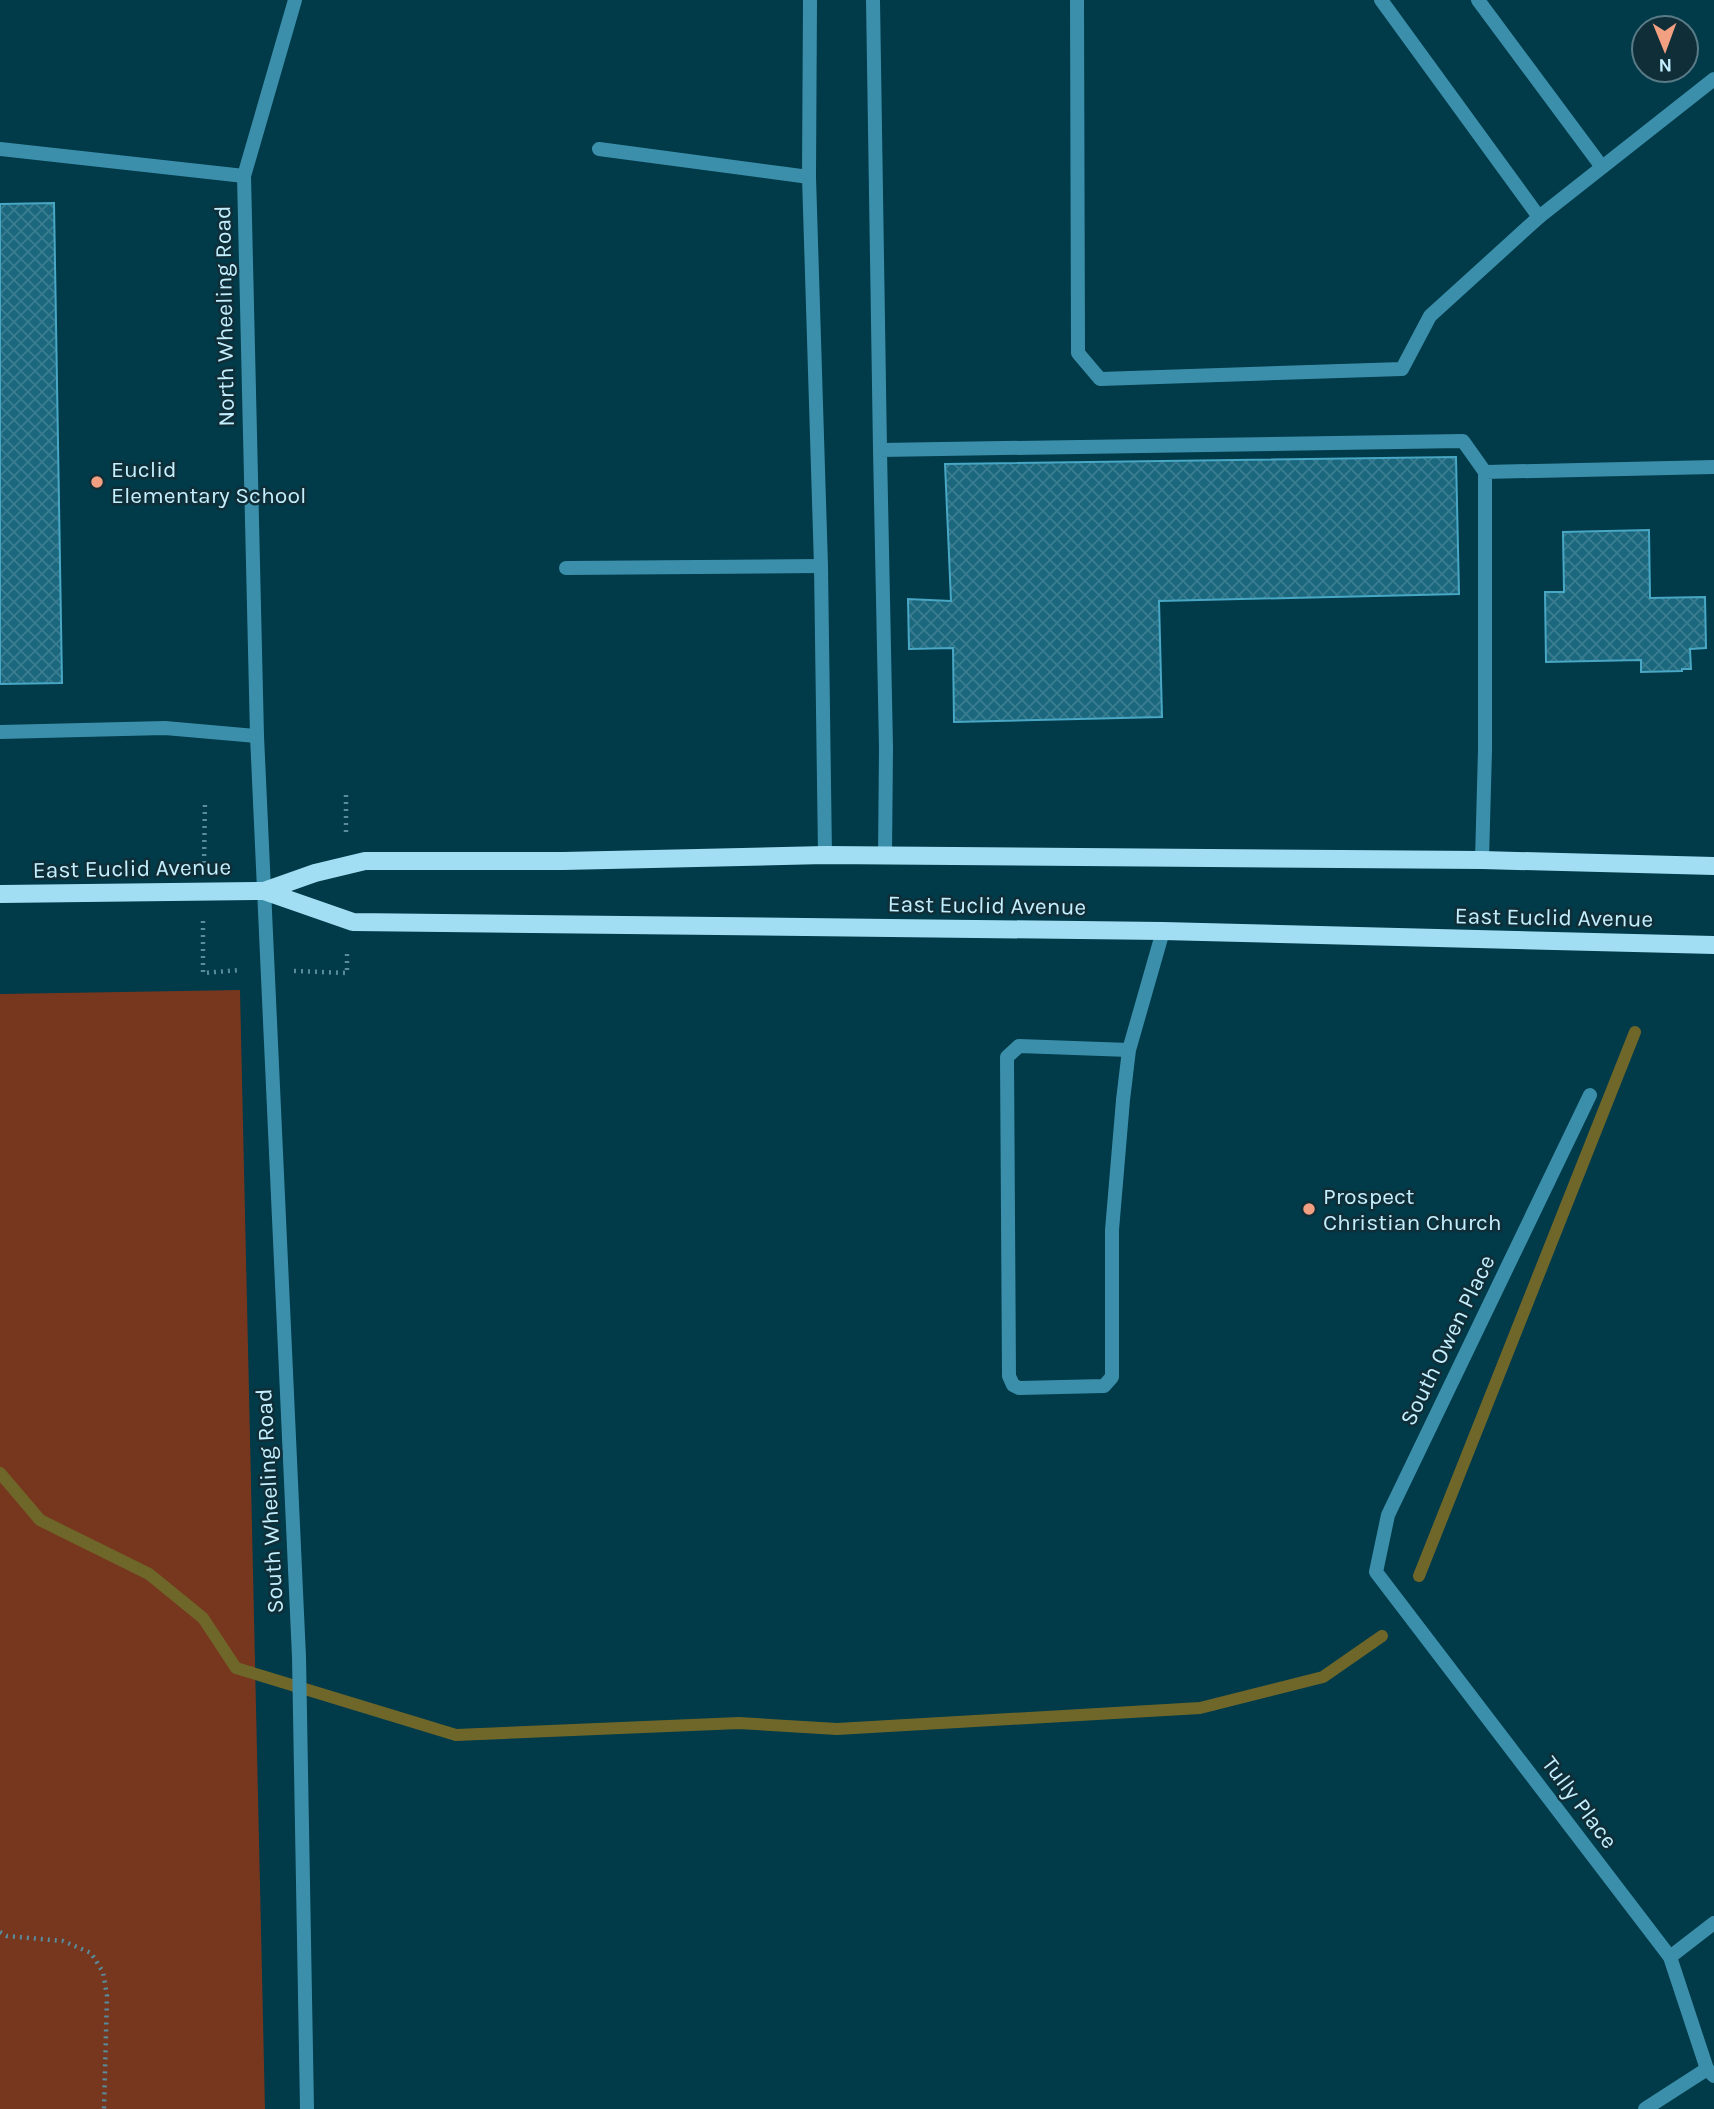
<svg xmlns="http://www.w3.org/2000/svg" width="1714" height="2109" font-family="Karla,sans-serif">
<defs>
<pattern id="building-cross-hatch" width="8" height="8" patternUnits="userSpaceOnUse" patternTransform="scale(1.75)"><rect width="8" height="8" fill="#1b677d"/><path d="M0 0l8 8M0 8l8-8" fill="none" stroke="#3a7d90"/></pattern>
</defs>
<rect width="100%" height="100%" fill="#013a49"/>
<path fill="#76371e" d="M 240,990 L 265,2109 L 0,2109 L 0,994 Z"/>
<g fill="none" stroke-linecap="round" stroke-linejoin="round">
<g stroke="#6f6729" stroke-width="12">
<path d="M 0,1473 L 40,1520 L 149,1574 L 203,1618 L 236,1668 L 456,1735 L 739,1723 L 837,1729 L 1200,1708 L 1323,1677 L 1382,1636"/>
<path d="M 1419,1576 L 1635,1032"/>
</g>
</g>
<g fill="url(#building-cross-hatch)" stroke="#48a7c4" stroke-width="2">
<path d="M 54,203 L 62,683 L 0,684 L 0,204 Z"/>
<path d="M 1456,457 L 1459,594 L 1159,601 L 1162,717 L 954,722 L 953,648 L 909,649 L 908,599 L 951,601 L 945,464 Z"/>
<path d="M 1649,530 L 1650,598 L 1705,597 L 1706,648 L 1690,649 L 1691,669 L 1682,669 L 1682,671 L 1641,672 L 1641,660 L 1546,662 L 1545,592 L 1564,592 L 1563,532 Z"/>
</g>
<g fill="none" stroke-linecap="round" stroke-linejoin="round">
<g stroke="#598c9c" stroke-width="4.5" stroke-dasharray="2 5" stroke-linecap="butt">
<path d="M 346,795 L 346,836"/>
<path d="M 204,863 L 205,800"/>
<path d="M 203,921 L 203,973 L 240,970"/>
<path d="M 294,971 L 347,973 L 347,950"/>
<path d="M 0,1932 L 7,1936 L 63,1941 L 91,1953 L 103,1972 L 107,1996 L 104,2109"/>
</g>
<g stroke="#3b8faa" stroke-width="14">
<path d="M 873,0 L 880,450"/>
<path d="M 0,149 L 244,176"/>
<path d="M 599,149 L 809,177"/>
<path d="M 566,568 L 821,566"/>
<path d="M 0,732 L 165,728 L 257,736"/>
<path d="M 885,856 L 886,748 L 880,450 L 1463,441 L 1485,472"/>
<path d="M 1482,860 L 1485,750 L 1485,472 L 1714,467"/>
<path d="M 1129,1050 L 1019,1046 L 1007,1057 L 1009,1376 L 1013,1385 L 1019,1388 L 1104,1386 L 1112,1377 L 1112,1230 L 1123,1100 L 1129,1050 L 1163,931"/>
</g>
<g stroke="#3b8faa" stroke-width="14">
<path d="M 810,0 L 809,177 L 821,566 L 825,855"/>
<path d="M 1077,0 L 1078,353 L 1100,379 L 1402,369 L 1430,316 L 1539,217 L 1714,79"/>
<path d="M 1381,0 L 1539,217"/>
<path d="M 1478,0 L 1602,167"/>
<path d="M 257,736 L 244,176 L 295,0"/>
<path d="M 1590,1095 L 1388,1515 L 1376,1572 L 1670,1957 L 1707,2069 L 1714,2076"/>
<path d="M 1670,1957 L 1714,1923"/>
<path d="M 1645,2109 L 1707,2069"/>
</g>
<path stroke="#3b8faa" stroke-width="14" d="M 257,736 L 299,1657 L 307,2109"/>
<g stroke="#a2def3" stroke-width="18">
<path d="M 264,891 L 353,922 L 1163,931 L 1714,945"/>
<path d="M 0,894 L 264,891 L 315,873 L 365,861 L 563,861 L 825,855 L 1482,860 L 1714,866"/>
</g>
</g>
<g fill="#f2a081" stroke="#102e37" stroke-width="2.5">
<circle cx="97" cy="482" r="7"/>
<circle cx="1309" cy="1209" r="7"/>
</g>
<g text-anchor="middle" stroke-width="5" stroke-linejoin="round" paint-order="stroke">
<g font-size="23" fill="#c4efff" stroke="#102e37">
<text transform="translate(224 316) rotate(-91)" y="8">North Wheeling Road</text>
<text transform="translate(132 868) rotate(-1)" y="8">East Euclid Avenue</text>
<text transform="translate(987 905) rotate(1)" y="8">East Euclid Avenue</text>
<text transform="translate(1554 917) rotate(1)" y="8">East Euclid Avenue</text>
<text transform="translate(1447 1340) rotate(-64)" y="8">South Owen Place</text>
<text transform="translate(269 1501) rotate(-93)" y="8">South Wheeling Road</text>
<text transform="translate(1580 1802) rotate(53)" y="8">Tully Place</text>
</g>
<g font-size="23" fill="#c4efff" stroke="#102e37" text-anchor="start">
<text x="111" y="477">Euclid<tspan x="111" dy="26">Elementary School</tspan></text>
<text x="1323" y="1204">Prospect<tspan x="1323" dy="26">Christian Church</tspan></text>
</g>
</g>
<g transform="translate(1665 49) rotate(179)"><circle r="33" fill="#102e37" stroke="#587b87" stroke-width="2"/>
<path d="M0-5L12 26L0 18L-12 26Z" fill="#f2a081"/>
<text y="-10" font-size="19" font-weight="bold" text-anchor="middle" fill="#c4efff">N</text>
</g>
</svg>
